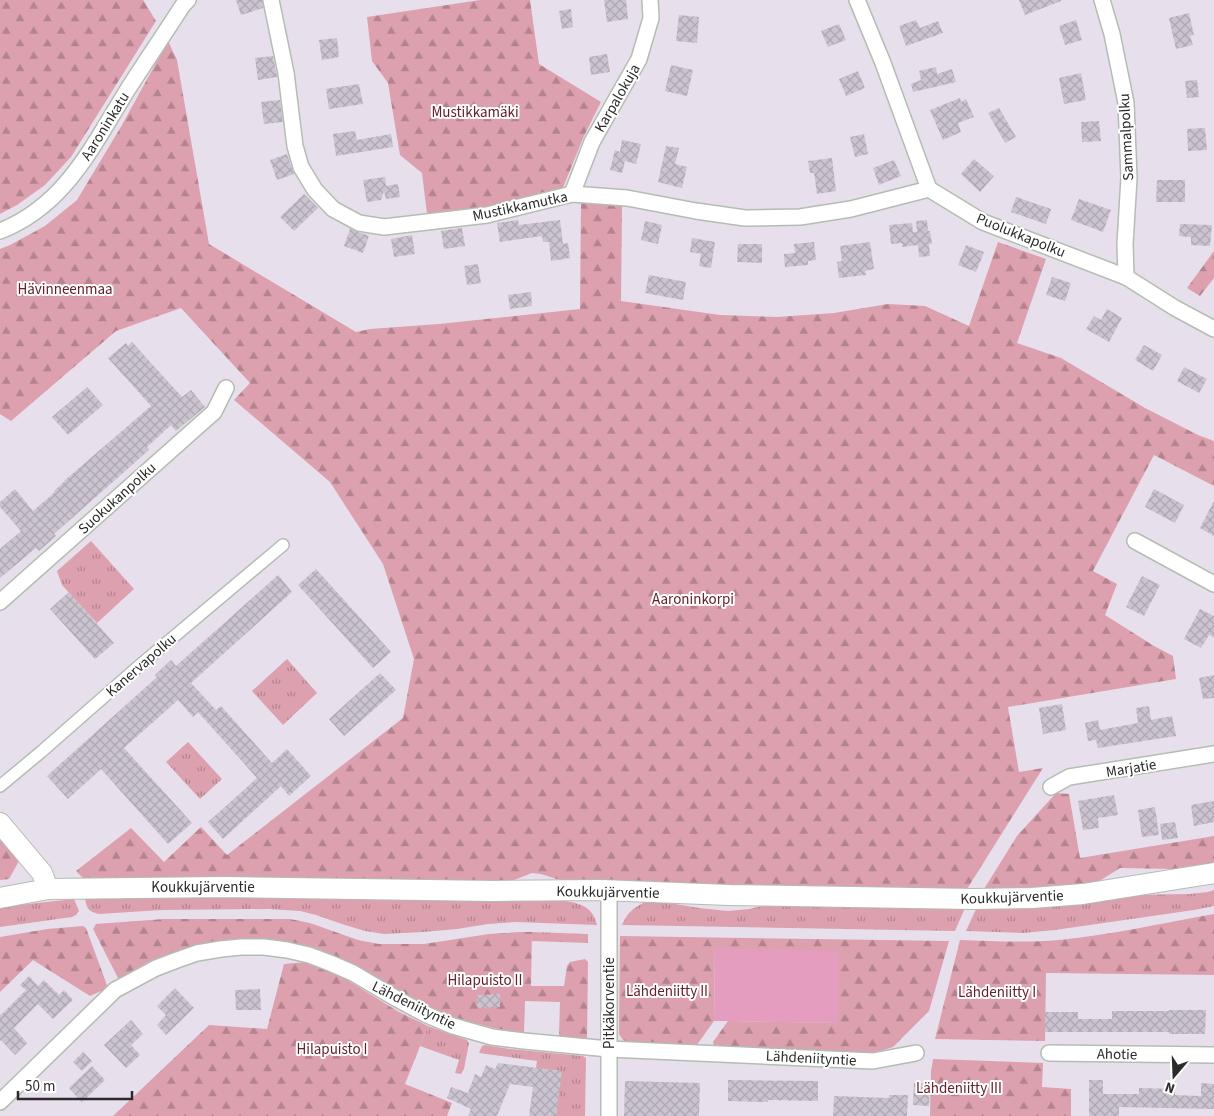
<svg xmlns="http://www.w3.org/2000/svg" width="1214" height="1116" font-family="'Source Sans 3',sans-serif">
<defs>
<pattern id="grass-tufts" width="24" height="20" patternUnits="userSpaceOnUse" patternTransform="scale(1.25)"><rect width="24" height="20" fill="#dda0ae"/><path d="M3 7l-1-3M5 7V3M7 7l1-3M15 17l-1-3M17 17v-4M19 17l1-3" fill="none" stroke="#b3838e"/></pattern>
<pattern id="forest-firs" width="22" height="20" patternUnits="userSpaceOnUse" patternTransform="scale(1.25)"><rect width="22" height="20" fill="#dda0ae"/><path d="M5 1l3.5 6h-7zM16 11l3.5 6h-7z" fill="#b3838e"/></pattern>
<pattern id="building-cross-hatch" width="8" height="8" patternUnits="userSpaceOnUse" patternTransform="scale(1.25)"><rect width="8" height="8" fill="#cbc3cf"/><path d="M0 0l8 8M0 8l8-8" fill="none" stroke="#aea8b2"/></pattern>
</defs>
<rect width="100%" height="100%" fill="#e8dfec"/>
<g fill="url(#grass-tufts)">
<path d="M 91,541 L 134,589 L 97,623 L 62,585 L 57,571 Z"/>
<path d="M 287,659 L 317,693 L 283,725 L 252,691 Z"/>
<path d="M 188,742 L 222,779 L 200,799 L 166,762 Z"/>
<path d="M 1214,890 L 1214,906 L 1194,910 L 1055,930 L 1023,933 L 966,931 L 976,909 L 1125,895 L 1189,894 L 1208,892 Z"/>
<path d="M 211,895 L 566,901 C 583,904 593,908 597,925 L 516,922 L 488,924 L 457,929 L 423,932 L 384,934 L 365,931 L 342,924 L 316,915 L 300,911 L 268,909 L 162,910 L 99,914 C 87,911 87,908 85,898 Z"/>
<path d="M 74,899 L 79,911 L 76,915 L 72,917 L 0,927 L 0,907 Z"/>
<path d="M 645,902 L 669,903 L 699,908 L 728,911 L 749,909 L 770,904 L 965,908 L 955,931 L 622,925 C 628,912 632,909 645,902 Z"/>
<path d="M 532,932 L 588,934 L 588,943 L 532,941 Z"/>
<path d="M 428,1026 L 467,1040 L 469,1043 L 464,1069 L 461,1074 L 455,1073 L 459,1060 L 420,1046 Z"/>
<path d="M 485,1045 L 510,1049 L 583,1056 L 586,1058 L 585,1116 L 556,1116 L 561,1071 L 536,1068 L 537,1061 L 479,1053 L 482,1046 Z"/>
</g>
<g fill="url(#forest-firs)">
<path d="M 0,0 L 143,0 L 156,21 L 71,157 L 45,185 L 17,205 L 0,214 Z"/>
<path d="M 480,0 L 530,0 L 539,64 L 601,102 L 584,136 L 562,190 L 519,200 L 479,208 L 427,214 L 422,173 L 400,155 L 388,83 L 372,61 L 367,17 Z"/>
<path d="M 168,41 L 177,60 L 209,244 L 356,332 L 370,329 L 439,324 L 580,309 L 581,202 L 622,204 L 621,301 L 720,315 L 777,317 L 834,313 L 888,304 L 925,306 L 969,326 L 998,242 L 1046,259 L 1017,343 L 1061,358 L 1145,408 L 1198,435 L 1214,441 L 1214,486 L 1154,455 L 1093,571 L 1117,584 L 1105,615 L 1154,646 L 1173,656 L 1176,679 L 1008,707 L 1019,772 L 1043,768 L 967,889 L 578,882 L 560,880 L 541,874 L 532,873 L 507,883 L 83,878 L 76,871 L 131,828 L 164,862 L 201,827 L 227,855 L 403,718 L 414,659 L 383,564 L 330,482 L 234,400 L 250,383 L 181,308 L 116,331 L 11,421 L 0,414 L 0,249 L 10,245 L 45,226 L 77,200 L 122,125 Z"/>
<path d="M 1214,251 L 1214,278 L 1200,296 L 1187,288 Z"/>
<path d="M 1056,793 L 1069,794 L 1080,858 L 1214,836 L 1214,863 L 1173,869 L 1120,868 L 1101,880 L 1084,886 L 1032,889 L 984,889 L 1017,836 Z"/>
<path d="M 0,840 L 19,861 L 9,879 L 0,880 Z"/>
<path d="M 1214,914 L 1214,975 L 1046,973 L 1045,1041 L 935,1039 L 960,940 C 993,941 1026,943 1059,940 C 1111,935 1163,923 1214,914 Z"/>
<path d="M 164,919 L 290,919 L 310,923 L 358,940 L 379,944 L 424,944 L 489,934 L 520,932 L 532,932 L 531,986 L 564,986 L 567,966 L 570,962 L 585,959 L 588,962 L 587,1039 L 559,1037 L 560,1002 L 525,1001 L 524,1034 C 488,1028 454,1019 421,1004 C 398,993 377,977 355,966 C 340,958 324,953 309,947 L 179,953 L 150,962 L 123,978 L 118,978 L 93,929 L 96,924 Z"/>
<path d="M 83,926 L 86,928 L 108,988 L 90,996 L 33,960 L 0,992 L 0,937 L 47,929 Z"/>
<path d="M 620,936 L 949,941 L 929,1011 L 893,1047 L 874,1053 L 714,1047 L 713,1042 L 728,1021 L 838,1023 L 715,948 L 714,1021 L 696,1046 L 630,1043 L 623,1040 L 619,1034 Z"/>
<path d="M 306,962 L 321,967 L 336,973 L 399,1012 L 428,1026 L 405,1084 L 452,1103 L 447,1116 L 113,1116 L 209,1025 L 267,1029 L 284,964 Z"/>
<path d="M 933,1059 L 1043,1063 L 1042,1087 L 1071,1089 L 1071,1116 L 930,1116 L 931,1072 Z"/>
</g>
<path fill="#e49dbe" d="M 715,948 L 839,951 L 838,1023 L 714,1021 Z"/>
<g fill="url(#building-cross-hatch)">
<path d="M 236,0 L 262,0 L 263,8 L 241,15 Z"/>
<path d="M 604,0 L 626,0 L 628,19 L 607,22 Z"/>
<path d="M 1019,0 L 1061,0 L 1061,1 L 1025,15 Z"/>
<path d="M 571,9 L 573,27 L 562,29 L 559,11 Z"/>
<path d="M 1189,13 L 1194,35 L 1190,36 L 1193,45 L 1176,49 L 1169,18 Z"/>
<path d="M 679,15 L 699,17 L 697,43 L 676,41 Z"/>
<path d="M 916,20 L 920,28 L 938,21 L 943,33 L 906,46 L 899,26 Z"/>
<path d="M 1076,20 L 1082,40 L 1065,45 L 1059,26 Z"/>
<path d="M 839,24 L 846,40 L 828,47 L 821,31 Z"/>
<path d="M 337,38 L 339,57 L 322,60 L 319,40 Z"/>
<path d="M 607,54 L 610,72 L 591,75 L 589,57 Z"/>
<path d="M 273,56 L 277,77 L 258,80 L 255,58 Z"/>
<path d="M 671,65 L 693,70 L 687,96 L 665,91 Z"/>
<path d="M 936,67 L 937,74 L 952,69 L 956,82 L 913,92 L 911,84 L 921,80 L 919,71 Z"/>
<path d="M 858,71 L 865,88 L 846,96 L 839,79 Z"/>
<path d="M 1081,73 L 1086,100 L 1064,104 L 1059,78 Z"/>
<path d="M 1197,80 L 1199,97 L 1187,98 L 1185,81 Z"/>
<path d="M 359,84 L 363,104 L 329,109 L 326,89 Z"/>
<path d="M 960,98 L 961,102 L 966,99 L 974,117 L 958,123 L 961,132 L 943,140 L 930,110 Z"/>
<path d="M 280,100 L 283,122 L 264,124 L 261,102 Z"/>
<path d="M 999,108 L 1016,137 L 1005,143 L 988,113 Z"/>
<path d="M 1099,121 L 1101,141 L 1082,142 L 1081,122 Z"/>
<path d="M 1205,128 L 1207,150 L 1188,151 L 1187,129 Z"/>
<path d="M 355,131 L 357,140 L 391,134 L 393,147 L 336,156 L 333,134 Z"/>
<path d="M 864,134 L 868,154 L 855,157 L 850,137 Z"/>
<path d="M 622,140 L 641,144 L 636,164 L 625,161 L 622,173 L 610,170 L 615,150 L 620,152 Z"/>
<path d="M 666,146 L 679,148 L 675,164 L 687,167 L 682,188 L 658,182 Z"/>
<path d="M 287,154 L 294,174 L 277,180 L 270,160 Z"/>
<path d="M 832,158 L 836,191 L 817,194 L 814,173 L 810,173 L 808,161 Z"/>
<path d="M 974,159 L 994,176 L 980,192 L 961,174 Z"/>
<path d="M 894,160 L 901,176 L 879,185 L 873,168 Z"/>
<path d="M 385,177 L 386,186 L 398,184 L 400,197 L 386,199 L 384,191 L 381,200 L 367,202 L 363,180 Z"/>
<path d="M 1157,180 L 1185,180 L 1185,202 L 1156,202 Z"/>
<path d="M 304,194 L 318,208 L 294,231 L 280,217 Z"/>
<path d="M 1016,197 L 1051,209 L 1046,224 L 1011,212 Z"/>
<path d="M 1079,199 L 1111,210 L 1103,232 L 1071,220 Z"/>
<path d="M 518,220 L 519,225 L 560,220 L 563,244 L 568,243 L 570,258 L 551,261 L 549,242 L 543,242 L 542,236 L 500,242 L 497,223 Z"/>
<path d="M 927,220 L 928,231 L 930,231 L 932,244 L 929,244 L 930,256 L 919,257 L 918,245 L 902,247 L 902,243 L 891,244 L 889,225 L 912,223 L 913,232 L 917,232 L 916,221 Z"/>
<path d="M 645,221 L 662,225 L 658,244 L 641,240 Z"/>
<path d="M 1180,224 L 1212,225 L 1210,246 L 1191,245 L 1191,237 L 1179,236 Z"/>
<path d="M 462,228 L 465,246 L 444,249 L 441,231 Z"/>
<path d="M 350,229 L 369,236 L 363,253 L 344,246 Z"/>
<path d="M 412,235 L 415,254 L 394,257 L 391,239 Z"/>
<path d="M 692,238 L 715,242 L 711,268 L 699,266 L 701,254 L 690,252 Z"/>
<path d="M 814,242 L 816,260 L 808,261 L 808,265 L 785,267 L 784,254 L 795,253 L 794,244 Z"/>
<path d="M 870,242 L 874,269 L 865,271 L 866,275 L 839,278 L 837,262 L 842,261 L 840,246 Z"/>
<path d="M 738,244 L 762,244 L 762,263 L 737,262 Z"/>
<path d="M 966,245 L 984,252 L 976,272 L 958,265 Z"/>
<path d="M 478,264 L 481,283 L 467,285 L 464,266 Z"/>
<path d="M 649,275 L 686,282 L 683,300 L 645,293 Z"/>
<path d="M 1052,277 L 1071,283 L 1065,301 L 1046,295 Z"/>
<path d="M 531,292 L 532,306 L 510,309 L 508,295 Z"/>
<path d="M 1107,309 L 1122,318 L 1109,342 L 1086,329 L 1094,316 L 1101,320 Z"/>
<path d="M 132,342 L 182,397 L 191,390 L 205,407 L 176,431 L 171,425 L 147,447 L 149,450 L 54,534 L 56,536 L 39,551 L 36,548 L 0,578 L 0,549 L 21,531 L 0,507 L 0,502 L 15,489 L 33,511 L 55,492 L 54,491 L 65,481 L 64,481 L 151,406 L 108,358 L 126,343 L 128,346 Z"/>
<path d="M 1144,345 L 1162,355 L 1153,371 L 1135,360 Z"/>
<path d="M 1184,367 L 1207,379 L 1199,393 L 1177,381 Z"/>
<path d="M 87,387 L 103,405 L 68,435 L 52,417 Z"/>
<path d="M 1154,489 L 1184,505 L 1175,523 L 1145,507 Z"/>
<path d="M 1214,501 L 1214,536 L 1200,528 Z"/>
<path d="M 316,569 L 391,652 L 373,668 L 298,585 Z"/>
<path d="M 278,575 L 292,592 L 191,683 L 216,710 L 221,706 L 272,763 L 287,749 L 311,776 L 289,796 L 281,786 L 223,839 L 208,822 L 257,778 L 198,712 L 193,717 L 178,700 L 124,748 L 192,823 L 168,844 L 101,769 L 68,799 L 47,776 L 157,677 L 155,675 L 171,660 L 176,666 Z"/>
<path d="M 1142,576 L 1160,585 L 1144,616 L 1126,607 Z"/>
<path d="M 69,592 L 114,643 L 95,659 L 50,609 Z"/>
<path d="M 1200,609 L 1214,616 L 1214,637 L 1209,635 L 1201,648 L 1184,639 Z"/>
<path d="M 380,673 L 396,690 L 344,736 L 329,719 Z"/>
<path d="M 1214,675 L 1214,698 L 1203,699 L 1199,678 Z"/>
<path d="M 1062,704 L 1066,730 L 1043,734 L 1039,708 Z"/>
<path d="M 1149,706 L 1151,720 L 1172,716 L 1176,736 L 1098,748 L 1096,740 L 1088,741 L 1085,723 L 1098,720 L 1100,730 L 1138,723 L 1136,708 Z"/>
<path d="M 1114,795 L 1118,815 L 1098,818 L 1099,828 L 1083,830 L 1078,801 Z"/>
<path d="M 1214,801 L 1214,822 L 1194,826 L 1191,805 Z"/>
<path d="M 1155,807 L 1159,835 L 1142,837 L 1138,810 Z"/>
<path d="M 1175,822 L 1178,838 L 1162,840 L 1160,824 Z"/>
<path d="M 29,976 L 38,986 L 44,980 L 59,995 L 64,990 L 73,1000 L 53,1019 L 38,1004 L 14,1028 L 27,1043 L 15,1055 L 1,1040 L 0,1041 L 0,1014 L 1,1015 L 26,990 L 20,985 Z"/>
<path d="M 175,988 L 194,1008 L 166,1035 L 157,1025 L 166,1015 L 157,1006 Z"/>
<path d="M 260,989 L 261,1010 L 236,1010 L 235,990 Z"/>
<path d="M 500,994 L 500,1007 L 477,1008 L 477,995 Z"/>
<path d="M 1169,1010 L 1206,1010 L 1205,1034 L 1169,1034 L 1169,1032 L 1045,1032 L 1045,1012 L 1078,1012 L 1078,1019 L 1112,1019 L 1112,1011 L 1169,1011 Z"/>
<path d="M 131,1020 L 143,1034 L 131,1045 L 140,1055 L 126,1068 L 104,1045 Z"/>
<path d="M 83,1052 L 92,1061 L 82,1071 L 73,1062 Z"/>
<path d="M 498,1063 L 562,1071 L 556,1116 L 529,1116 L 533,1087 L 510,1084 L 497,1116 L 468,1116 L 471,1109 L 447,1098 L 451,1087 L 468,1093 L 475,1074 L 481,1077 L 486,1065 L 495,1069 Z"/>
<path d="M 92,1066 L 105,1080 L 82,1102 L 69,1088 Z"/>
<path d="M 728,1080 L 818,1081 L 818,1101 L 768,1100 L 768,1102 L 728,1101 Z"/>
<path d="M 1089,1080 L 1103,1080 L 1103,1094 L 1139,1094 L 1139,1088 L 1175,1089 L 1175,1095 L 1201,1096 L 1201,1083 L 1214,1084 L 1214,1109 L 1119,1107 L 1119,1116 L 1089,1116 Z"/>
<path d="M 625,1081 L 700,1083 L 699,1116 L 624,1116 Z"/>
<path d="M 914,1083 L 930,1083 L 929,1106 L 913,1105 Z"/>
<path d="M 889,1095 L 908,1095 L 907,1116 L 833,1116 L 834,1096 L 889,1098 Z"/>
</g>
<g fill="none" stroke-linecap="round" stroke-linejoin="round">
<g stroke="#b3bdb2" stroke-width="14">
<path id="pedestrian" d="M 0,786 L 41,752 L 139,666 L 283,545"/>
</g>
<g stroke="#b3bdb2" stroke-width="18">
<g id="minor">
<path d="M 271,0 L 286,73 L 295,146 L 301,167 L 315,190 L 333,209 L 359,223 L 384,227 L 487,215 L 572,194 L 627,198 L 696,211 L 745,218 L 800,217 L 851,209 L 929,189"/>
<path d="M 857,0 L 883,63 L 929,189 L 983,222 L 1126,277 L 1175,308 L 1214,329"/>
<path d="M 1102,0 L 1112,34 L 1126,103 L 1129,178 L 1125,244 L 1126,277"/>
<path d="M 572,194 L 592,142 L 639,59 L 651,18 L 650,0"/>
<path d="M 0,231 C 66,205 93,145 128,89 C 146,61 165,33 183,5 L 188,0"/>
<path d="M 1135,541 L 1214,584"/>
<path d="M 0,602 L 214,412 L 226,388"/>
<path d="M 1051,787 L 1069,777 L 1214,754"/>
<path d="M 1049,1053 L 1214,1055"/>
<path d="M 0,1102 L 115,990 L 156,968 L 177,960 L 197,953 L 221,949 L 241,947 L 264,947 L 287,950 L 309,955 L 330,963 L 353,973 L 397,999 L 425,1014 L 453,1026 L 492,1037 L 524,1041 L 609,1049 L 873,1061 L 916,1053"/>
<path d="M 609,1116 L 609,891"/>
</g>
</g>
<g stroke="#b3bdb2" stroke-width="22">
<g id="tertiary">
<path d="M 0,823 L 42,873 L 48,889"/>
<path d="M 0,898 L 48,889 L 225,887 L 494,891 L 601,890 L 729,895 L 973,899 L 1032,898 L 1083,894 L 1214,873"/>
</g>
</g>
<use href="#pedestrian" stroke="#fff" stroke-width="11"/>
<use href="#minor" stroke="#fff" stroke-width="15"/>
<use href="#tertiary" stroke="#fff" stroke-width="20"/>
</g>
<g text-anchor="middle" stroke-width="4" stroke-linejoin="round" paint-order="stroke">
<g font-size="15" fill="#2b2b2b" stroke="#fff">
<text transform="translate(617 98) rotate(-60)" y="5">Karpalokuja</text>
<text transform="translate(105 126) rotate(-58)" y="5">Aaroninkatu</text>
<text transform="translate(1126 137) rotate(-93)" y="5">Sammalpolku</text>
<text transform="translate(520 206) rotate(-12)" y="5">Mustikkamutka</text>
<text transform="translate(1021 235) rotate(22)" y="5">Puolukkapolku</text>
<text transform="translate(117 498) rotate(-42)" y="5">Suokukanpolku</text>
<text transform="translate(141 665) rotate(-41)" y="5">Kanervapolku</text>
<text transform="translate(1131 768) rotate(-9)" y="5">Marjatie</text>
<text x="203" y="892">Koukkujärventie</text>
<text transform="translate(608 892) rotate(1)" y="5">Koukkujärventie</text>
<text transform="translate(1012 897) rotate(-2)" y="5">Koukkujärventie</text>
<text transform="translate(609 1003) rotate(-90)" y="5">Pitkäkorventie</text>
<text transform="translate(414 1005) rotate(26)" y="5">Lähdeniityntie</text>
<text transform="translate(1117 1054) rotate(1)" y="5">Ahotie</text>
<text transform="translate(811 1058) rotate(3)" y="5">Lähdeniityntie</text>
</g>
<g font-size="15" fill="#632127" stroke="#fff">
<text x="475" y="117">Mustikkamäki</text>
<text x="65" y="294">Hävinneenmaa</text>
<text x="693" y="604">Aaroninkorpi</text>
<text x="485" y="985">Hilapuisto II</text>
<text x="667" y="996">Lähdeniitty II</text>
<text x="997" y="997">Lähdeniitty I</text>
<text x="332" y="1054">Hilapuisto I</text>
<text x="959" y="1093">Lähdeniitty III</text>
</g>
</g>
<g transform="translate(1174 1076) rotate(199)" stroke="#ffffff" stroke-width="4" paint-order="stroke">
<path d="M0-4L9 19L0 12L-9 19Z" fill="#2b2b2b"/>
<text y="-8" font-size="14" font-weight="bold" text-anchor="middle" fill="#2b2b2b">N</text>
</g>
<path d="M18 1091v8h114v-8" fill="none" stroke="#2b2b2b" stroke-width="2.5"/>
<text x="25" y="1091" font-size="15" fill="#2b2b2b" stroke="#ffffff" stroke-width="4" paint-order="stroke">50 m</text>
</svg>
